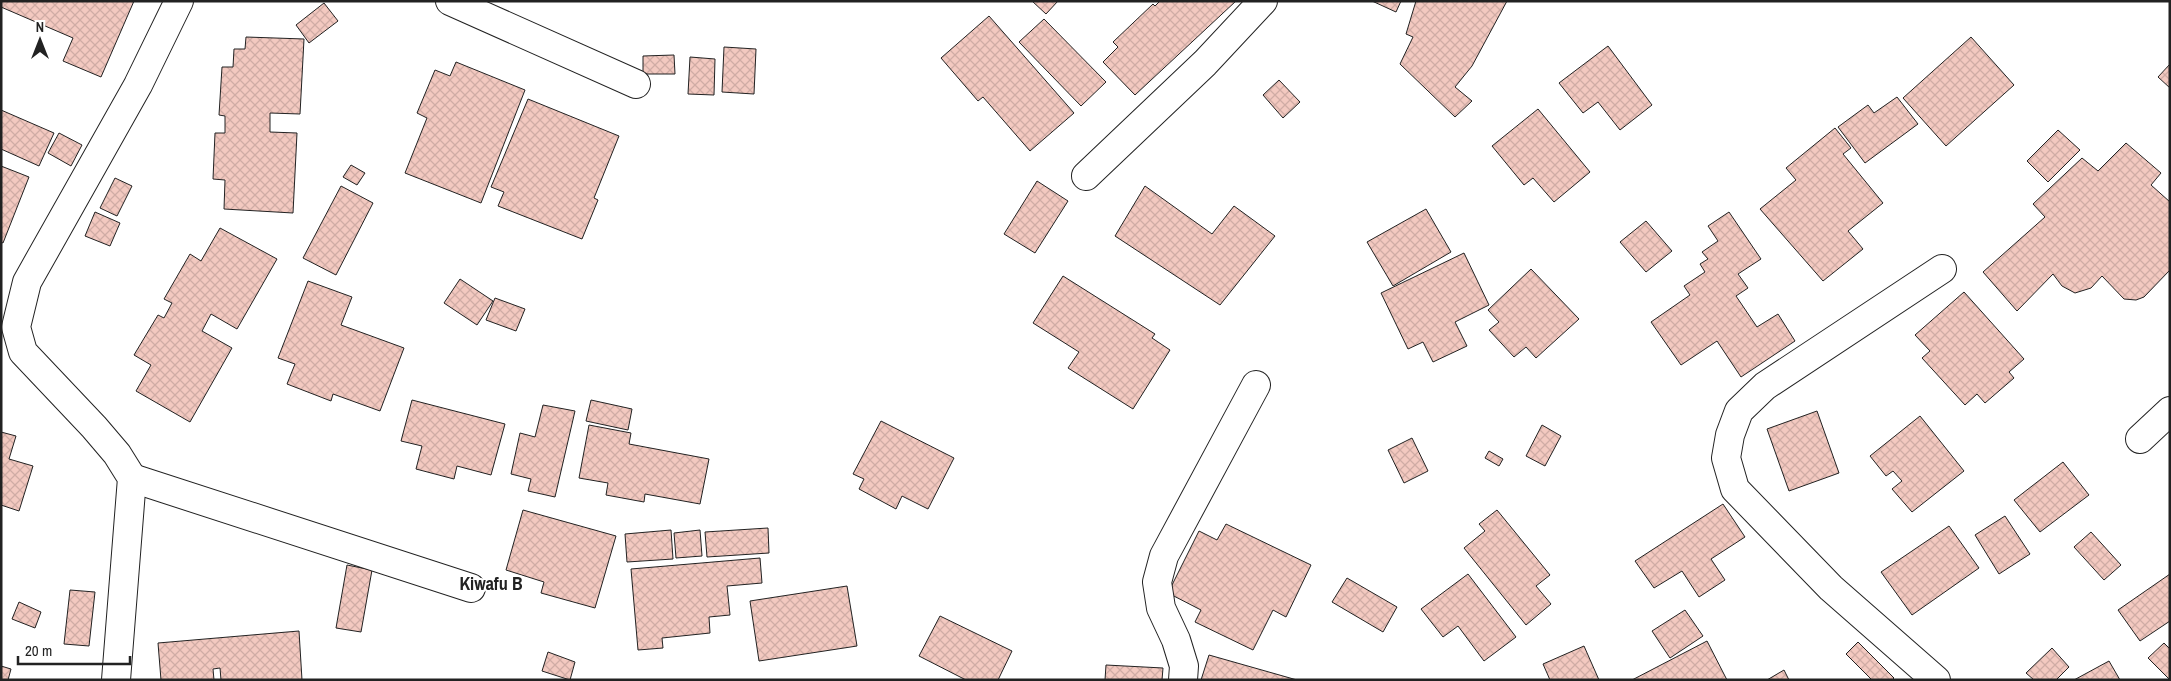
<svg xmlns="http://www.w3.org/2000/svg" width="2171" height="681" font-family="'Archivo Narrow',sans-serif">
<defs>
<pattern id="building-cross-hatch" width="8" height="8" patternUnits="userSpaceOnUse" patternTransform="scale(1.25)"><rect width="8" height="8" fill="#f3c9c0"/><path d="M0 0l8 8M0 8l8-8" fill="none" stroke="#d0aca5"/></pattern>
</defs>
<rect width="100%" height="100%" fill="#fff"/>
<g fill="url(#building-cross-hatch)" stroke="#222">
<path d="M 1,1 L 134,1 L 101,77 L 63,61 L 73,38 L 1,7 Z"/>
<path d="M 1032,1 L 1058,1 L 1046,14 Z"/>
<path d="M 1160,1 L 1236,1 L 1135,95 L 1103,62 L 1118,47 L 1113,42 L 1153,4 L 1155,6 Z"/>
<path d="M 1372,1 L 1401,1 L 1396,12 Z"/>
<path d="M 1416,1 L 1507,1 L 1472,66 L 1455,87 L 1472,101 L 1455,117 L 1400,64 L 1413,37 L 1406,34 Z"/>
<path d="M 324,3 L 338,21 L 309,43 L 296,25 Z"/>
<path d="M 989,16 L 1074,113 L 1030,151 L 983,97 L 978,101 L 941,58 Z"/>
<path d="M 1044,19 L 1106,82 L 1081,106 L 1019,42 Z"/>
<path d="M 246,37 L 304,39 L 300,114 L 270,113 L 270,132 L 297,133 L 293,213 L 224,209 L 225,180 L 213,179 L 215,133 L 225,133 L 225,116 L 219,115 L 222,67 L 233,67 L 234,49 L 245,49 Z"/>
<path d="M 1971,37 L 2014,85 L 1946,146 L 1903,98 Z"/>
<path d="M 1608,46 L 1652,105 L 1620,130 L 1598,102 L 1583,113 L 1559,83 Z"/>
<path d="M 724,47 L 756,49 L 754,94 L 722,92 Z"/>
<path d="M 674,55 L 675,74 L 643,74 L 643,56 Z"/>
<path d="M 690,57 L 715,59 L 714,95 L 688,94 Z"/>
<path d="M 456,62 L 525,90 L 481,203 L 405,173 L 427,118 L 417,113 L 435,70 L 450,76 Z"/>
<path d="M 2170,64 L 2170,88 L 2158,77 Z"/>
<path d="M 1279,80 L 1300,102 L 1283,118 L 1263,95 Z"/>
<path d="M 1897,97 L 1918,124 L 1865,163 L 1838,127 L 1868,105 L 1874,113 Z"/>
<path d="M 528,99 L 619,136 L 594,198 L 598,200 L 582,239 L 498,206 L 504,192 L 491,187 Z"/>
<path d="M 1538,109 L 1590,172 L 1554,202 L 1533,178 L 1524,185 L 1492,146 Z"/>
<path d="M 1,110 L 54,133 L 39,166 L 1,149 Z"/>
<path d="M 1835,128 L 1851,148 L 1843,154 L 1883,203 L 1848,231 L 1863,249 L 1823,281 L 1760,209 L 1796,180 L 1786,168 Z"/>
<path d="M 2058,130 L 2080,150 L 2048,182 L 2027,161 Z"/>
<path d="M 59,133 L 82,145 L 71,166 L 48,153 Z"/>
<path d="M 2126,143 L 2161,173 L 2151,185 L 2170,202 L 2170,270 L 2144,297 L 2136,300 L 2124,299 L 2102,276 L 2091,288 L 2075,293 L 2062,286 L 2053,274 L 2017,311 L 1983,272 L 2045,217 L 2033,204 L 2082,158 L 2098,171 Z"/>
<path d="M 351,165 L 365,173 L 357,185 L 343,177 Z"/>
<path d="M 1,166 L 29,177 L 3,243 L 1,242 Z"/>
<path d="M 115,178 L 132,186 L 117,216 L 100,208 Z"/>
<path d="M 1037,181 L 1068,201 L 1035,253 L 1004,234 Z"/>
<path d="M 341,186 L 373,203 L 336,275 L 303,258 Z"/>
<path d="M 1145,186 L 1212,234 L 1234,206 L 1275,236 L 1220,305 L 1115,236 Z"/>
<path d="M 1426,209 L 1451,252 L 1393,286 L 1367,242 Z"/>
<path d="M 95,212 L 120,223 L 110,246 L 85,236 Z"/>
<path d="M 1729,212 L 1761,259 L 1738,274 L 1748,288 L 1736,296 L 1757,327 L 1778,314 L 1795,341 L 1741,377 L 1717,341 L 1681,365 L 1651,322 L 1690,295 L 1684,286 L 1705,272 L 1700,264 L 1708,259 L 1702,252 L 1718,241 L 1708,226 Z"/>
<path d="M 1646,221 L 1672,251 L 1646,272 L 1620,242 Z"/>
<path d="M 220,228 L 277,259 L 237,329 L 211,314 L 202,331 L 232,348 L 190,422 L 136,391 L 151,365 L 134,355 L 158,315 L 164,318 L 172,303 L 164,299 L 190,254 L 201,261 Z"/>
<path d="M 1464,253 L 1489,305 L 1455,322 L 1467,346 L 1433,362 L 1423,342 L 1408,349 L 1381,293 Z"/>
<path d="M 1531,269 L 1579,319 L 1536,358 L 1526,347 L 1514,357 L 1489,330 L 1499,322 L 1488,310 Z"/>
<path d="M 1063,276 L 1155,334 L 1152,338 L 1170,350 L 1133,409 L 1068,368 L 1079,352 L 1033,323 Z"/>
<path d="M 460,279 L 493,301 L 477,325 L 444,303 Z"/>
<path d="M 308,281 L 352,297 L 341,325 L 404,348 L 380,411 L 333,394 L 331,401 L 287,384 L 295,364 L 278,358 Z"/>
<path d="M 1964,292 L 2024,359 L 2009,372 L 2014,378 L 1985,403 L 1977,394 L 1965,405 L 1922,358 L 1930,351 L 1915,335 Z"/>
<path d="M 495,298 L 525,309 L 516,331 L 486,320 Z"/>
<path d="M 412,400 L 505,424 L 491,475 L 457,466 L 454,479 L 416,469 L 422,446 L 401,441 Z"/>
<path d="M 591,400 L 632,409 L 628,430 L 586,421 Z"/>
<path d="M 543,405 L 575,411 L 555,497 L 528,491 L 531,479 L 511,474 L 520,433 L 535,437 Z"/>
<path d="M 1817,411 L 1839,473 L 1789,491 L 1767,429 Z"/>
<path d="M 1920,416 L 1964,471 L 1912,512 L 1892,489 L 1902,481 L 1893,471 L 1886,476 L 1870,456 Z"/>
<path d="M 881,421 L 954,458 L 928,509 L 902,496 L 896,509 L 859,489 L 864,479 L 853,474 Z"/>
<path d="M 589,425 L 631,433 L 629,444 L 709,459 L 700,504 L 645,494 L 644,502 L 606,495 L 608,483 L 579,478 Z"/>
<path d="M 1542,425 L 1561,436 L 1545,466 L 1526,456 Z"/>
<path d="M 1,432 L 16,436 L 9,459 L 33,466 L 19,511 L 1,505 Z"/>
<path d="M 1412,438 L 1428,471 L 1404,483 L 1388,450 Z"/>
<path d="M 1489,451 L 1503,459 L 1499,466 L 1485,458 Z"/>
<path d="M 2063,462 L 2089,495 L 2040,532 L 2014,500 Z"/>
<path d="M 1723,504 L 1745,537 L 1711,559 L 1725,580 L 1699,597 L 1682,571 L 1654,588 L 1635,561 Z"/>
<path d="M 523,510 L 616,536 L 595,608 L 541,593 L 544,582 L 506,570 Z"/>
<path d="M 1497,510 L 1550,575 L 1536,586 L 1551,604 L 1526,625 L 1464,548 L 1485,531 L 1479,524 Z"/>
<path d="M 2005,516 L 2030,554 L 1999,574 L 1975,535 Z"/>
<path d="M 1226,524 L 1311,565 L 1286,617 L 1273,610 L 1253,650 L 1195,622 L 1201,610 L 1168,593 L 1199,531 L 1217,540 Z"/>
<path d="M 1949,526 L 1979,568 L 1912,615 L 1881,572 Z"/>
<path d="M 768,528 L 769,553 L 707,557 L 705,532 Z"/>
<path d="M 671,530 L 673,559 L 627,562 L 625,534 Z"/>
<path d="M 700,530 L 702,556 L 676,558 L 674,533 Z"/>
<path d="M 2091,532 L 2121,565 L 2104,580 L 2074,547 Z"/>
<path d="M 760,558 L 762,583 L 727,586 L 730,615 L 709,617 L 710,633 L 662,638 L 663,648 L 638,650 L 631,569 Z"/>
<path d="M 347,565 L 372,570 L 361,632 L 336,628 Z"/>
<path d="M 1468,574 L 1516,637 L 1484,661 L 1458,626 L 1443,637 L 1421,609 Z"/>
<path d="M 2170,574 L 2170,621 L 2140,641 L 2118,610 Z"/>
<path d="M 1347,578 L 1397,607 L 1383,632 L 1332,602 Z"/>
<path d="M 847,586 L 857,646 L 759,661 L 750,601 Z"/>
<path d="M 70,590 L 95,592 L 89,646 L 64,644 Z"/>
<path d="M 19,602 L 41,612 L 35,628 L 12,619 Z"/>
<path d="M 1685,610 L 1703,636 L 1670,658 L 1652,631 Z"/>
<path d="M 940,616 L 1012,651 L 998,680 L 966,680 L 919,656 Z"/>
<path d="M 299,631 L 302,680 L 221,680 L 220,668 L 213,669 L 214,680 L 161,680 L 158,643 Z"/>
<path d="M 1707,641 L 1727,680 L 1632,680 Z"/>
<path d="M 1858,642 L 1894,678 L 1892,680 L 1872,680 L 1846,654 Z"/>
<path d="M 2164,643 L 2170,649 L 2170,680 L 2148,658 Z"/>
<path d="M 1584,646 L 1599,680 L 1550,680 L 1543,664 Z"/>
<path d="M 2052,648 L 2069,667 L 2056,680 L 2034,680 L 2026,673 Z"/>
<path d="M 548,652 L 575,662 L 570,680 L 542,671 Z"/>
<path d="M 1209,655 L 1297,680 L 1201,680 Z"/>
<path d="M 2109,661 L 2120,680 L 2074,680 Z"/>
<path d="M 1106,665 L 1163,668 L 1162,680 L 1105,680 Z"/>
<path d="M 1,666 L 11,669 L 8,680 L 1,680 Z"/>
<path d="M 1784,670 L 1789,680 L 1767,680 Z"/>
</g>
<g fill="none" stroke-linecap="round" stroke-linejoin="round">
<g stroke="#222" stroke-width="30">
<g id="minor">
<path d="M 450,1 L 636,84"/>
<path d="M 1086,176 L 1205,63 L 1263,1"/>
<path d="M 2140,439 L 2170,411"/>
<path d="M 132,478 L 471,588"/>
<path d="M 116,680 L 132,478 L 117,454 L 94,427 L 23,352 L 16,327 L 27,282 L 138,85 L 179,1"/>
<path d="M 1183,680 L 1184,666 L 1176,640 L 1161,608 L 1157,582 L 1164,556 L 1256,385"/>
<path d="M 1936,680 L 1831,588 L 1735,489 L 1726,458 L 1730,435 L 1739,411 L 1765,386 L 1942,269"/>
</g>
</g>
<use href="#minor" stroke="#fff" stroke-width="28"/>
</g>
<g text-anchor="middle" stroke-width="4" stroke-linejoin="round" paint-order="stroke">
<g font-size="18" font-weight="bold" fill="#222" stroke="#fff">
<text x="491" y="590">Kiwafu B</text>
</g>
</g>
<rect width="2171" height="681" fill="none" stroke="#222222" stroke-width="5"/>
<g transform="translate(40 40)" stroke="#ffffff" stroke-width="4" paint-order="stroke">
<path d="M0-4L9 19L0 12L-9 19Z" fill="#222222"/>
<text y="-8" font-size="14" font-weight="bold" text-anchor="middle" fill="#222222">N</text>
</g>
<path d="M18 656v8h112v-8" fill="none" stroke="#222222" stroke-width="2.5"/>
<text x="25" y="656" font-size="15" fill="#222222" stroke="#ffffff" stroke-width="4" paint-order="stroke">20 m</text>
</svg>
